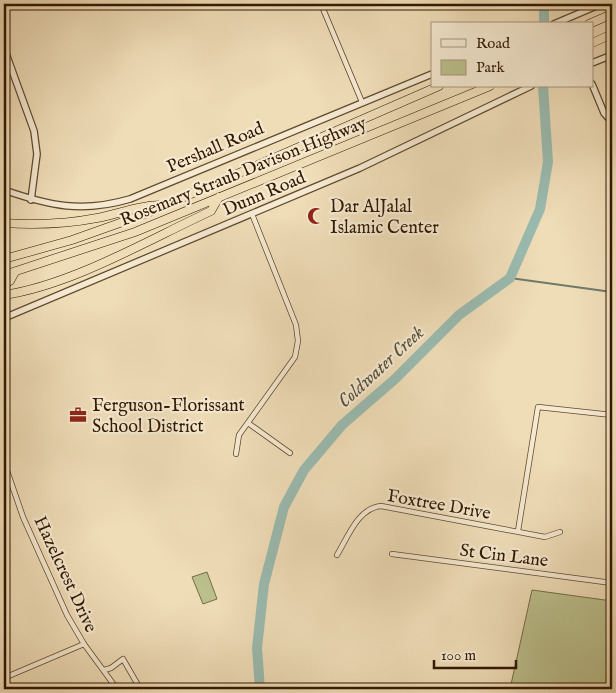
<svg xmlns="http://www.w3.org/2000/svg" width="616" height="693" font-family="'IM FELL English',serif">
<rect width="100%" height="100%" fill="#efddb8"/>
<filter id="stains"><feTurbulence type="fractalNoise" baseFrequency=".004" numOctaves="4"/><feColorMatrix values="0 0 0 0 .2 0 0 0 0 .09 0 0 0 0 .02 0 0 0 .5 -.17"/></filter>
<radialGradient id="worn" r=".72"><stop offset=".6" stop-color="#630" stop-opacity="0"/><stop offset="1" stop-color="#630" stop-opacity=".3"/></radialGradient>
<g fill="#bbc08d" stroke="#766c46">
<path d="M 207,572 L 217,599 L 203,604 L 192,577 Z"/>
<path d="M 532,590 L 612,601 L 612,689 L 510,689 Z"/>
</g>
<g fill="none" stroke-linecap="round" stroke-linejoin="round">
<path stroke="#707a6a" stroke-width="2" d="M 510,278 L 612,292"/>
<g stroke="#9abbb0" stroke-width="10">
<path d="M 544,24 L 544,4"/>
<path d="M 260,689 L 257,648 L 264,584 L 284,507 L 304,470 L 342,425 L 395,379 L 459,315 L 510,278 L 540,209 L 548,162 L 543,86"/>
</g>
<g stroke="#604a2e" stroke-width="6">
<g id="minor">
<path d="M 321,4 L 362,102"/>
<path d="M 248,423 L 290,453"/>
<path d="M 236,454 L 239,435 L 295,357 L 298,341 L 296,325 L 252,214"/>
<path d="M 4,462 L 23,517 L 67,615 L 84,644 L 117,689"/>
<path d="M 518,531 L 538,407 L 612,415"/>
<path d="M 392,554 L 612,583"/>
<path d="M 337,555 C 348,537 358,508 381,506 L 545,537 L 560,532"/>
<path d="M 104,670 L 111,668 L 123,659 L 138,685 L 134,689"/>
<path d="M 4,678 L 84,644"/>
</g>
</g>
<g stroke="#604a2e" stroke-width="8">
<g id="tertiary">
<path d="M 554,24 L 601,4"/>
<path d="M 4,48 L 34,131 L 37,154 L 31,200"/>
<path d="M 592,63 L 612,55"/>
<path d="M 592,84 L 604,113 L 612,122"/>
<path d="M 4,190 C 50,206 82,213 130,199 L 432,74"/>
<path d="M 4,318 L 360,168 L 531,86"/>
</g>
</g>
<g stroke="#311900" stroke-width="9">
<g id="motorway">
<path d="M 589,24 L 612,14"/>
<path d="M 592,43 L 612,34"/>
<path d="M 4,223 C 35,225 66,224 97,218 C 118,214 139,205 161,205"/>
<path d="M 4,259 L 72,240 L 145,214 L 439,86"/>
<path d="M 4,275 L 135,232 L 490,86"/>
<path d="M 4,284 L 10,281 L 15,272"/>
<path d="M 4,295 C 72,285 148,240 211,211 L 219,197"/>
</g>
</g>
<use href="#minor" stroke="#f5e9d1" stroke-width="4.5"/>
<use href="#tertiary" stroke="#f5e9d1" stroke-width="5.5"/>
<use href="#motorway" stroke="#efddb8" stroke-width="8"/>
</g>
<defs>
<g id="mosque-bare" transform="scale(1.35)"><path d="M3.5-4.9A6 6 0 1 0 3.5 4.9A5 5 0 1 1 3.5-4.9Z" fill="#8f2418" stroke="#f5e9d1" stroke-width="2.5" paint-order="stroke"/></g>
<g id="office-bare" transform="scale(1.35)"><path d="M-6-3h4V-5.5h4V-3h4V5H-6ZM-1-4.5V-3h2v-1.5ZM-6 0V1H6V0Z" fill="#8f2418" stroke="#f5e9d1" stroke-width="2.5" paint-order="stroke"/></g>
</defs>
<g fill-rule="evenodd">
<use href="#mosque-bare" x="316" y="216"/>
<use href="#office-bare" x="78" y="415"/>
</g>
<g text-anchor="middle" stroke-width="4.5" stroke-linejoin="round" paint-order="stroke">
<g font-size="18" fill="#311900" stroke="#f5e9d1">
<text transform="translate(215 147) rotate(-23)" y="6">Pershall Road</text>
<text transform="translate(243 171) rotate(-22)" y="6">Rosemary Straub Davison Highway</text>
<text transform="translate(264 193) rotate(-23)" y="6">Dunn Road</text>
<text transform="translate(439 504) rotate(10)" y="6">Foxtree Drive</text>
<text transform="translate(504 555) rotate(7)" y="6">St Cin Lane</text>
<text transform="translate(66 574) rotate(65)" y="6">Hazelcrest Drive</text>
</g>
<g font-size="18" fill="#311900" stroke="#f5e9d1" text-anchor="start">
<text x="330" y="212">Dar AlJalal<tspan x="330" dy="21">Islamic Center</tspan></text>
<text x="92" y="411">Ferguson-Florissant<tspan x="92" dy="21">School District</tspan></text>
</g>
<g font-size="19" font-style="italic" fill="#56523e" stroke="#f5e9d1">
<text transform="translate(380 366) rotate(-43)" y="7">Coldwater Creek</text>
</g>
</g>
<rect width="616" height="693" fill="none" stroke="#efddb8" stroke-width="20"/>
<rect x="5" y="5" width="606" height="683" fill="none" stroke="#311900" stroke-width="2.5"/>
<rect x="10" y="10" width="596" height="673" fill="none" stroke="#311900"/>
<rect x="431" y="22" width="162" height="65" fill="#f5e9d1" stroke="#a7967d"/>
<rect x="441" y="39" width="25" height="8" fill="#f5e9d1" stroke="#a7967d"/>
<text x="476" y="48" font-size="15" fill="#311900">Road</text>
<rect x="441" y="60" width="25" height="15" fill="#bbc08d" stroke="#a7967d"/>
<text x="476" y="72" font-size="15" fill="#311900">Park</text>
<path d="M434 660v8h82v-8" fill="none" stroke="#311900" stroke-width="2.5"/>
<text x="441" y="660" font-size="15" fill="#311900" stroke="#f5e9d1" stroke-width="4" paint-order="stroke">100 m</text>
<rect width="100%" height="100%" filter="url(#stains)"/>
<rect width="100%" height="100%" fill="url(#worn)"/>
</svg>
